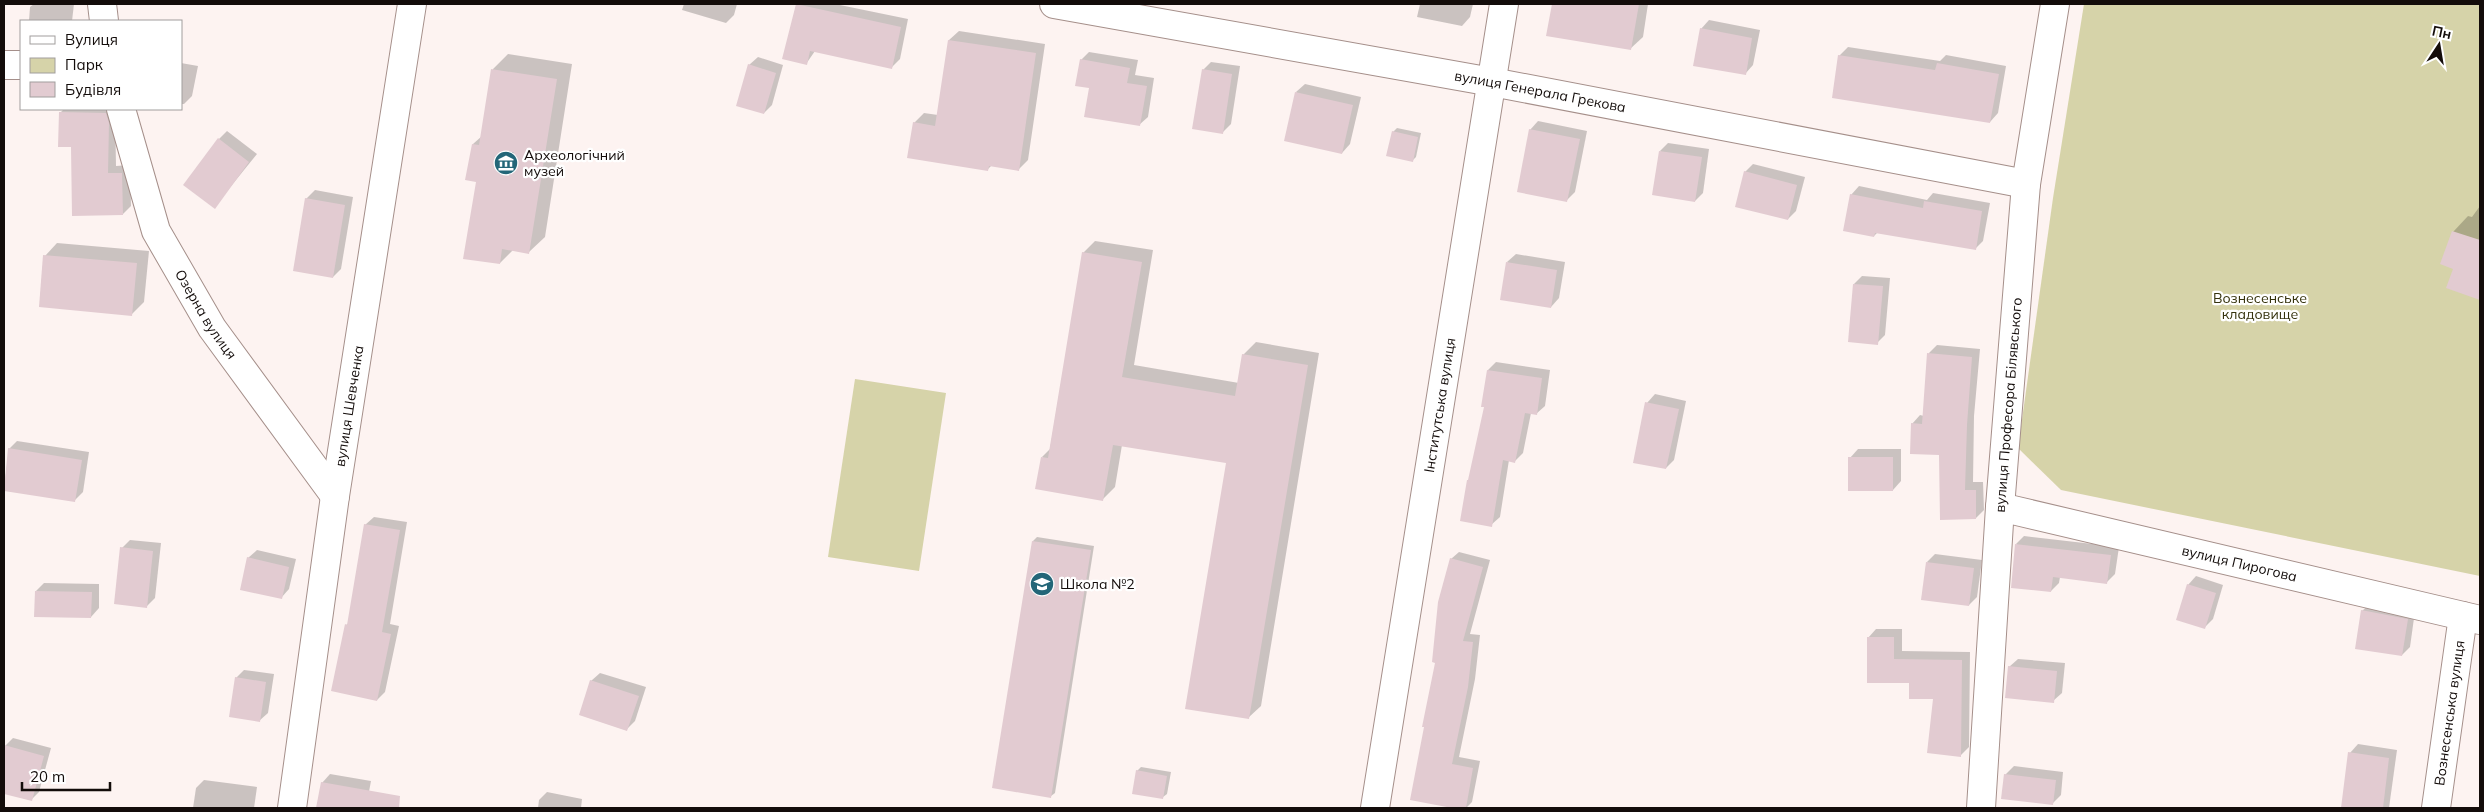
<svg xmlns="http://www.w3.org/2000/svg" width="2484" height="812" font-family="Mulish,sans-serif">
<rect width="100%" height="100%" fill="#fdf3f1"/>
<g fill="#d6d3a9">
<path d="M 2084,4 L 2480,4 L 2480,576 L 2061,490 L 2018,448 L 2053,198 Z"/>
<path d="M 855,379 L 946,393 L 919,571 L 828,557 Z"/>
</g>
<g fill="#0003">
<path d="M 34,4 L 74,4 L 72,21 L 29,21 L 30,7 Z"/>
<path d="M 684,4 L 737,4 L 734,15 L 726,23 L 682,10 Z"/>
<path d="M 797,4 L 835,4 L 908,19 L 900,59 L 892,67 L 815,51 L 806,64 L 783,58 Z"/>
<path d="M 1420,4 L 1473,4 L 1470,17 L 1462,26 L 1417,17 Z"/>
<path d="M 1553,4 L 1648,4 L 1643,37 L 1630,49 L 1548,35 Z"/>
<path d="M 1709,20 L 1760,30 L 1753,65 L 1745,74 L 1701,29 Z"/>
<path d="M 959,31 L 1045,44 L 1028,160 L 1018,170 L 992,165 L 987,170 L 914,123 L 924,113 L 938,115 L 949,40 Z"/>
<path d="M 1848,47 L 1940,61 L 1946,55 L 2006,66 L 1998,113 L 1990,122 L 1839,56 Z"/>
<path d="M 1089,52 L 1138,60 L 1135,75 L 1154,78 L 1148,117 L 1139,125 L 1090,87 L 1081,60 Z"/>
<path d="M 508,54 L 572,64 L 545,237 L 529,252 L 513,250 L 500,263 L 477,181 L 473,144 L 482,136 L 493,69 Z"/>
<path d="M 758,57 L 783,65 L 772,105 L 764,113 L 749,65 Z"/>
<path d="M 1211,62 L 1240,66 L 1231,124 L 1222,133 L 1203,70 Z"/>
<path d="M 181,63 L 198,66 L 192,96 L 184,104 L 181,104 Z"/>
<path d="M 1305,84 L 1361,97 L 1350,144 L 1342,153 L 1296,92 Z"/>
<path d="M 64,109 L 115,109 L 116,166 L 130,165 L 131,206 L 123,214 L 72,145 L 60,113 Z"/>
<path d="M 1538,121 L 1587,131 L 1575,192 L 1567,200 L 1530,130 Z"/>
<path d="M 1397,128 L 1421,133 L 1416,157 L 1412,161 L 1393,132 Z"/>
<path d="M 227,131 L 257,154 L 214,207 L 219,139 Z"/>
<path d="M 1668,143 L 1709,149 L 1703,193 L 1695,201 L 1660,151 Z"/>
<path d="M 1753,164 L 1805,177 L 1796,211 L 1788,219 L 1745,172 Z"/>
<path d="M 1859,186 L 1927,200 L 1933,193 L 1990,203 L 1983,241 L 1975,249 L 1878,232 L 1874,236 L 1851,195 Z"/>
<path d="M 315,190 L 353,197 L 341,269 L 333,277 L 306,199 Z"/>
<path d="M 2480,206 L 2480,299 L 2448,288 L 2454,268 L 2453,232 L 2468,216 L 2472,217 Z"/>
<path d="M 1095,241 L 1153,250 L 1134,365 L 1239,383 L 1243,355 L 1256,342 L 1319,353 L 1261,706 L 1248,718 L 1227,462 L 1122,445 L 1115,487 L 1103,499 L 1042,457 L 1050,449 L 1083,253 Z"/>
<path d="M 57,243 L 149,251 L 144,302 L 132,314 L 45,256 Z"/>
<path d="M 1516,254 L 1565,262 L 1559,298 L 1551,307 L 1507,262 Z"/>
<path d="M 1862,276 L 1890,278 L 1885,335 L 1877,343 L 1854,284 Z"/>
<path d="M 1937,345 L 1980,349 L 1974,416 L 1973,482 L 1983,482 L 1984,510 L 1976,518 L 1940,454 L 1912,424 L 1920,415 L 1924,416 L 1929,353 Z"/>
<path d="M 1496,362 L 1550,370 L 1545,406 L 1536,414 L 1531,413 L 1523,453 L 1515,461 L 1509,460 L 1500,517 L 1491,525 L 1470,478 L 1485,406 L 1488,370 Z"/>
<path d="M 1655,394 L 1686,401 L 1674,460 L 1666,468 L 1647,403 Z"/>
<path d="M 17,441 L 89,452 L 83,492 L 75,500 L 4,489 L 9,449 Z"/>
<path d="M 1858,449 L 1901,449 L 1901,481 L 1893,490 L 1850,458 Z"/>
<path d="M 374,517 L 407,522 L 390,624 L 399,626 L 385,692 L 377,700 L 346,625 L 349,623 L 365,525 Z"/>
<path d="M 2024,536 L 2119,547 L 2115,574 L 2107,582 L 2060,577 L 2059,583 L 2051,591 L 2016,544 Z"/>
<path d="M 1037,537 L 1094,546 L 1055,793 L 1051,796 L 1033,541 Z"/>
<path d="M 130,540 L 161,543 L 155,598 L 147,606 L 122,548 Z"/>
<path d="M 257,550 L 296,559 L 289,589 L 281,598 L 248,558 Z"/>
<path d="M 1459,552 L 1490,560 L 1470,634 L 1480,635 L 1475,679 L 1459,757 L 1480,761 L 1472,802 L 1466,808 L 1412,799 L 1437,662 L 1451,559 Z"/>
<path d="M 1935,554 L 1982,560 L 1977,597 L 1969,605 L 1927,562 Z"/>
<path d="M 2196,576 L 2223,585 L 2213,619 L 2204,628 L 2188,585 Z"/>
<path d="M 44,583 L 99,584 L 99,608 L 91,617 L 36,591 Z"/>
<path d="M 2371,603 L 2415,611 L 2410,647 L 2402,655 L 2362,611 Z"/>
<path d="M 1876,629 L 1902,629 L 1902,651 L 1970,652 L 1969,747 L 1961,755 L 1935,698 L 1910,681 L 1868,638 Z"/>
<path d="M 2018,659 L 2065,663 L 2062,693 L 2053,701 L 2009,667 Z"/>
<path d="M 244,670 L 274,674 L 268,713 L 259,721 L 236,678 Z"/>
<path d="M 600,673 L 646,687 L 635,721 L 627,729 L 591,681 Z"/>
<path d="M 13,738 L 51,748 L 39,792 L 31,800 L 4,793 L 4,751 L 5,746 Z"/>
<path d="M 2358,744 L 2397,750 L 2389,808 L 2342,808 L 2350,753 Z"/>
<path d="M 2014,766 L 2063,772 L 2061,795 L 2053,803 L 2005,775 Z"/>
<path d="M 1141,767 L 1171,772 L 1167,794 L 1163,797 L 1137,771 Z"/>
<path d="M 330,774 L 371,781 L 366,808 L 317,808 L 322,783 Z"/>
<path d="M 204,780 L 257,787 L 254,808 L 193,808 L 196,788 Z"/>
<path d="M 547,792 L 582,799 L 581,808 L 538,808 L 539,800 Z"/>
</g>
<g fill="#e2cbd1">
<path d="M 796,4 L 901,27 L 892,69 L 810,51 L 807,65 L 782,59 Z"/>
<path d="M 1552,4 L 1639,4 L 1631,50 L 1546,36 Z"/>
<path d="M 1700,28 L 1752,38 L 1746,75 L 1693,66 Z"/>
<path d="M 948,40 L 1036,53 L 1019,171 L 989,166 L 988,171 L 907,158 L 913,122 L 935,126 Z"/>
<path d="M 1838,55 L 1935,70 L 1937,63 L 1999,74 L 1990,123 L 1832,98 Z"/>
<path d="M 1080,59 L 1130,68 L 1127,83 L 1147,86 L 1140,126 L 1084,117 L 1089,88 L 1075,86 Z"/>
<path d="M 748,64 L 776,73 L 764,114 L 736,106 Z"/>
<path d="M 491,69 L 557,79 L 529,254 L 502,249 L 500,264 L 463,259 L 476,182 L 465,180 L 472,144 L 479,145 Z"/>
<path d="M 1202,69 L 1232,74 L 1223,134 L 1192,129 Z"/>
<path d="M 1295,92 L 1353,105 L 1342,154 L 1284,141 Z"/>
<path d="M 59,112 L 106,113 L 109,123 L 108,173 L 122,173 L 123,215 L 72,216 L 71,147 L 58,147 Z"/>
<path d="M 1529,129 L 1580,139 L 1567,202 L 1517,192 Z"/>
<path d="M 1392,131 L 1418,137 L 1413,162 L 1386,156 Z"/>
<path d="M 218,138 L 249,162 L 215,209 L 183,185 Z"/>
<path d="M 1659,151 L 1702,157 L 1695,202 L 1652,195 Z"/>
<path d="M 1744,171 L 1797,185 L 1788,220 L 1735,207 Z"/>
<path d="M 1850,194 L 1923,208 L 1924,201 L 1982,211 L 1976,250 L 1875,233 L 1874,237 L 1843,231 Z"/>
<path d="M 305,198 L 345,205 L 333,278 L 293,271 Z"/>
<path d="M 2452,231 L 2480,240 L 2480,300 L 2446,288 L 2453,269 L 2440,264 Z"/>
<path d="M 1082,252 L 1142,262 L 1122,377 L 1235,396 L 1242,354 L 1308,365 L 1249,719 L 1185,709 L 1226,463 L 1113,445 L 1103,501 L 1035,489 L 1041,457 L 1048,458 Z"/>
<path d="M 43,255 L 137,263 L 132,316 L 39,307 Z"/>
<path d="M 1506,262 L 1557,270 L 1551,308 L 1500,300 Z"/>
<path d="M 1853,284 L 1883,286 L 1878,345 L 1848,342 Z"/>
<path d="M 1927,353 L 1972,357 L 1967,425 L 1965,490 L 1976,490 L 1976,519 L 1940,520 L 1939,455 L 1910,454 L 1911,423 L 1922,424 Z"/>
<path d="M 1487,370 L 1542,378 L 1537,415 L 1525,413 L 1515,463 L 1503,460 L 1492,527 L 1460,521 L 1467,480 L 1468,480 L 1484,407 L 1481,407 Z"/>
<path d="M 1645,402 L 1679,409 L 1666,469 L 1633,463 Z"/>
<path d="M 8,448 L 82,460 L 75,502 L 4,491 Z"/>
<rect x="1848" y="457" width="45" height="34"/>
<path d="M 364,524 L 400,530 L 382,632 L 391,634 L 377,701 L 331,691 L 345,624 L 347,625 Z"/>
<path d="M 1032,541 L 1091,550 L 1051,798 L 992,788 Z"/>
<path d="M 2015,544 L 2111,555 L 2107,584 L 2053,577 L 2051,592 L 2011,588 Z"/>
<path d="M 120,547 L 153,551 L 147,608 L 114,604 Z"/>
<path d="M 247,557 L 289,567 L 282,599 L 240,590 Z"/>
<path d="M 1450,558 L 1483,567 L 1463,641 L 1473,642 L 1468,687 L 1452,764 L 1473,768 L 1466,808 L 1452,808 L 1410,800 L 1424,727 L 1422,727 L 1435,663 L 1432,662 L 1438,602 Z"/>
<path d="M 1926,562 L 1974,568 L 1969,606 L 1921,600 Z"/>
<path d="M 2187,584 L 2216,593 L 2205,629 L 2176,620 Z"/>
<path d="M 35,591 L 92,592 L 91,618 L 34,617 Z"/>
<path d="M 2361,610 L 2408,619 L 2402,656 L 2355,649 Z"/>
<path d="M 1867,637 L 1894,637 L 1894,659 L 1962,660 L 1961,757 L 1927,753 L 1933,699 L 1909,699 L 1909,683 L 1867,683 Z"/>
<path d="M 2008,666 L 2057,671 L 2054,703 L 2005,698 Z"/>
<path d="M 235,677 L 266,682 L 260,722 L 229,717 Z"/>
<path d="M 590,680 L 639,696 L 627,731 L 579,715 Z"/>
<path d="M 4,745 L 44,756 L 32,801 L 4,794 Z"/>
<path d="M 2348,752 L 2389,758 L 2383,808 L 2341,808 Z"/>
<path d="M 1136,770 L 1167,776 L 1163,799 L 1132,794 Z"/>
<path d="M 2004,774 L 2056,780 L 2053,805 L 2001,799 Z"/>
<path d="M 321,782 L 400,796 L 399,808 L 316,808 Z"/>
</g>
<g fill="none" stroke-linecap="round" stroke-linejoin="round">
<g stroke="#a58f8a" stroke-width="30">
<g id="minor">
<path d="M 102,4 L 104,21"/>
<path id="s1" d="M 1054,4 L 1492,82 L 2026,184"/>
<path d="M 4,65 L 21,65"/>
<path id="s2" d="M 121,109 L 156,231 L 212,328 L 335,496"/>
<path id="s3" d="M 2000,507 L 2480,620"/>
<path id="s4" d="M 292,808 L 335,496 L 412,4"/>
<path id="s5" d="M 1375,808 L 1504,4"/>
<path id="s6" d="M 1981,808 L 2000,507 L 2026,184 L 2055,4"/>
<path id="s7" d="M 2436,808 L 2463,616"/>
</g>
</g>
<use href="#minor" stroke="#fff" stroke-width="28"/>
</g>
<defs>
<g id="museum-disc" transform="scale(1.25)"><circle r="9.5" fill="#236678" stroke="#fff"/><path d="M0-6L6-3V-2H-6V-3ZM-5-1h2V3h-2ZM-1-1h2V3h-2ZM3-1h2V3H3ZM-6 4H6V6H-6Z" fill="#fff"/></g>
<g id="school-disc" transform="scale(1.25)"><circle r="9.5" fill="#236678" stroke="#fff"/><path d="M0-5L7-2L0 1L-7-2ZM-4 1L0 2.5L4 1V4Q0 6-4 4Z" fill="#fff"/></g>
</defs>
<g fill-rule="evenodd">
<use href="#museum-disc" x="506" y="163"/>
<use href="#school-disc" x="1042" y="584"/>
</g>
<g text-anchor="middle" stroke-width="4.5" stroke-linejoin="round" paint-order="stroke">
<g font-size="14" fill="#130c0a" stroke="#fff">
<text dy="5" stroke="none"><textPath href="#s1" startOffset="494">вулиця Генерала Грекова</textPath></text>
<text dy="5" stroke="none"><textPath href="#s2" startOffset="224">Озерна вулиця</textPath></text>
<text dy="5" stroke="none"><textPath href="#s6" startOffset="404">вулиця Професора Білявського</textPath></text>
<text dy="5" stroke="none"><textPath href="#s4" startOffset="406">вулиця Шевченка</textPath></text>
<text dy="5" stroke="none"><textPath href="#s5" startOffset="408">Інститутська вулиця</textPath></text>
<text dy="5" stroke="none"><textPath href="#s3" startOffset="246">вулиця Пирогова</textPath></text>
<text dy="5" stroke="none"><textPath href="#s7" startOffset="96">Вознесенська вулиця</textPath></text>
</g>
<g font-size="14" fill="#130c0a" stroke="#fff" text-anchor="start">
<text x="524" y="160">Археологічний<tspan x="524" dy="16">музей</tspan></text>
<text x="1060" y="589">Школа №2</text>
</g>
<g font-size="14" fill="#35320c" stroke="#fff">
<text x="2260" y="303">Вознесенське<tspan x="2260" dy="16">кладовище</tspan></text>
</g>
</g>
<rect width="2484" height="812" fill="none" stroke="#130c0a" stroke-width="10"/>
<rect x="20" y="20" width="162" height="90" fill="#ffffff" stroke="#a19e9d"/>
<rect x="30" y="36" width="25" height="8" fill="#ffffff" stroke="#a19e9d"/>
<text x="65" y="45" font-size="15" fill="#130c0a">Вулиця</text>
<rect x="30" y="58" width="25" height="15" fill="#d6d3a9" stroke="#a19e9d"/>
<text x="65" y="70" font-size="15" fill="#130c0a">Парк</text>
<rect x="30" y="82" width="25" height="15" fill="#e2cbd1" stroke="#a19e9d"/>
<text x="65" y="95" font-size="15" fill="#130c0a">Будівля</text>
<g transform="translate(2439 45) rotate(12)" stroke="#ffffff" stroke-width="4" paint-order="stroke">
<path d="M0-4L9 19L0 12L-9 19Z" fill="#130c0a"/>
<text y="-8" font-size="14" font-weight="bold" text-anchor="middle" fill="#130c0a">Пн</text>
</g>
<path d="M22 782v8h88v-8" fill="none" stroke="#130c0a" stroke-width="2.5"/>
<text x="30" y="782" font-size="15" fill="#130c0a" stroke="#ffffff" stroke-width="4" paint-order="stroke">20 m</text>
</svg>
